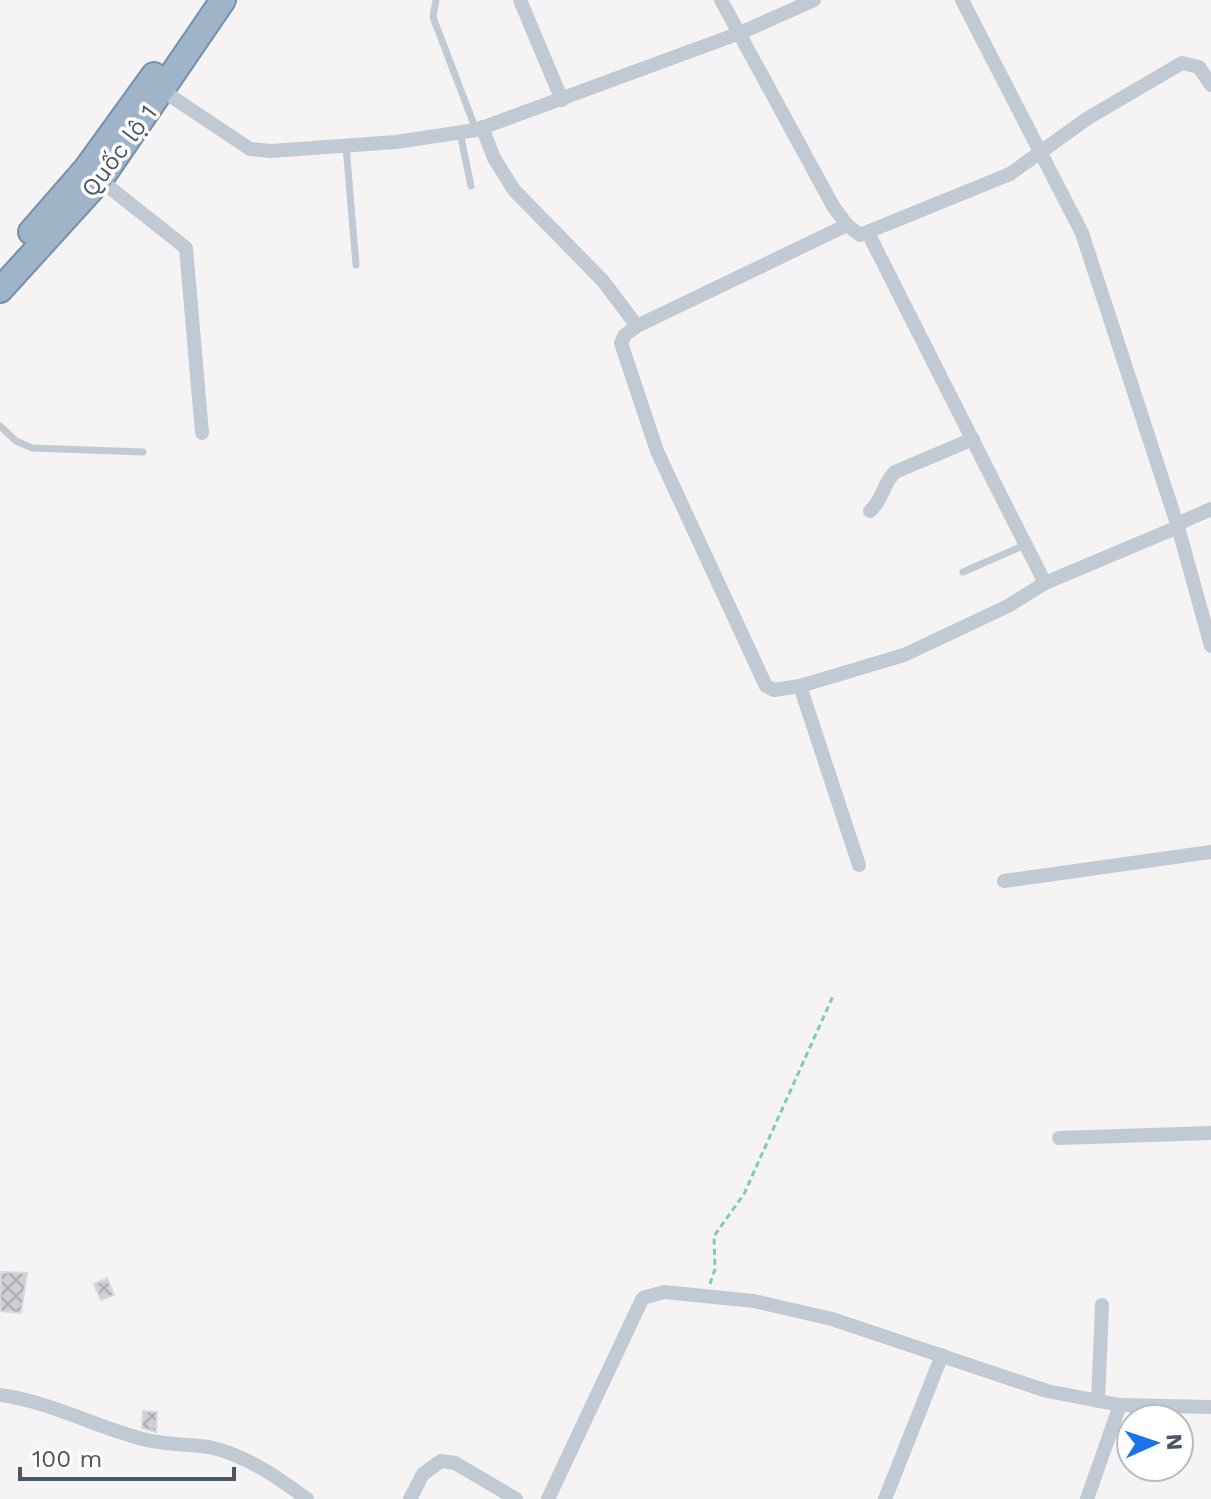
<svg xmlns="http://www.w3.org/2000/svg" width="1211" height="1499" font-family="'Work Sans',sans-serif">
<defs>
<pattern id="building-cross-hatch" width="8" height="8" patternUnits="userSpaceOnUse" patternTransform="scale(2)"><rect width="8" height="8" fill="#cdcfd5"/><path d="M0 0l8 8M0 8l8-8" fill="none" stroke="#a8abb0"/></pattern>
</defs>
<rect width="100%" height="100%" fill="#f5f3f3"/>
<g fill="url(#building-cross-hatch)" stroke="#d7d9de" stroke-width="2">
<path d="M 1,1272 L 27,1273 L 21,1313 L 0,1311 Z"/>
<path d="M 107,1278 L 114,1295 L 101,1300 L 94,1284 Z"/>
<path d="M 143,1411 L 157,1412 L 156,1432 L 142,1428 Z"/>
</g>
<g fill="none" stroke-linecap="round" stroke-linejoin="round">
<g stroke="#7690ad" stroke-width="28">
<g id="trunk">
<path d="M 31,232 L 86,169 L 154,75"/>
<path d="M 0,290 L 100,180 L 223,0"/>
</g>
</g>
<path stroke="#7ad0a6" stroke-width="3" stroke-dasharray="6 4" stroke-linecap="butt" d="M 710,1284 L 715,1269 L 714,1236 L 744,1194 L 833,996"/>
<g stroke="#c1cad2" stroke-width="7">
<path d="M 436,0 L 433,17 L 476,130"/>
<path d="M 460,133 L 471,186"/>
<path d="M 346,146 L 356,265"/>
<path d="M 0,426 L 16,441 L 32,448 L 143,452"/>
<path d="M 963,572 L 1025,545"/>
</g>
<g stroke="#c1cad2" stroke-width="14">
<path d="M 520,0 L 562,100"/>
<path d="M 721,0 L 833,206 L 847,225 L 860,235 L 1010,174 L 1088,118 L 1182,63 L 1199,67 L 1211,85"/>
<path d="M 962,0 L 1082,233 L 1178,527 L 1211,646"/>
<path d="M 157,87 L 250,149 L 271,151 L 396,142 L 476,130 L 740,33 L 814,0"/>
<path d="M 482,127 L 494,158 L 514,190 L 603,281 L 637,326"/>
<path d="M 95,176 L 186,248 L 202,433"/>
<path d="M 847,225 L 637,326 L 625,335 L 621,343 L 657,451 L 766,686 L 774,690 L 800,686 L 904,655 L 1008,606 L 1045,583 L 1178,527"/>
<path d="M 868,233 L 1045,583"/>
<path d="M 870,511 C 883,500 883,483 895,472 L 973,439"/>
<path d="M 1177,524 L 1211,509"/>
<path d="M 800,686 L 859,865"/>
<path d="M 1004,881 L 1211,852"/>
<path d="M 1059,1138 L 1211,1133"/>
<path d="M 0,1395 C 56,1403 96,1428 147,1440 C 167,1445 189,1444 209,1447 C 246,1455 277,1477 307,1499"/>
<path d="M 1098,1401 L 1102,1305"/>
<path d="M 410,1499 L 423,1474 L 441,1461 L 455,1463 L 516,1499"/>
<path d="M 548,1499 L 637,1310 L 643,1298 L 664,1292 L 754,1301 L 832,1319 L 1047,1391 L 1120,1405 L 1211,1407"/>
<path d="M 885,1499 L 942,1355"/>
<path d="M 1087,1499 L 1120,1405"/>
</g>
<use href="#trunk" stroke="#9fb4c9" stroke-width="24"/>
</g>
<g text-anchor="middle" stroke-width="7" stroke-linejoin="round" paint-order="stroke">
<g font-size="24" fill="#4a5661" stroke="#fff">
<text transform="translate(119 151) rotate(-53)" y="8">Quốc lộ 1</text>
</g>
</g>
<g transform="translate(1155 1443) rotate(87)"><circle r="38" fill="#ffffff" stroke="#b7bbc0" stroke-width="2"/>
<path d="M0-6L14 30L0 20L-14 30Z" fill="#1a73e8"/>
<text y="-12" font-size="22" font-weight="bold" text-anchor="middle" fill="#4a5661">N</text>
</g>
<path d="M20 1467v12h214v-12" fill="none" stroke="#4a5661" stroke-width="4"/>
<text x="32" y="1467" font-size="24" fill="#4a5661" stroke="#ffffff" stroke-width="6" paint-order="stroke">100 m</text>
</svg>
